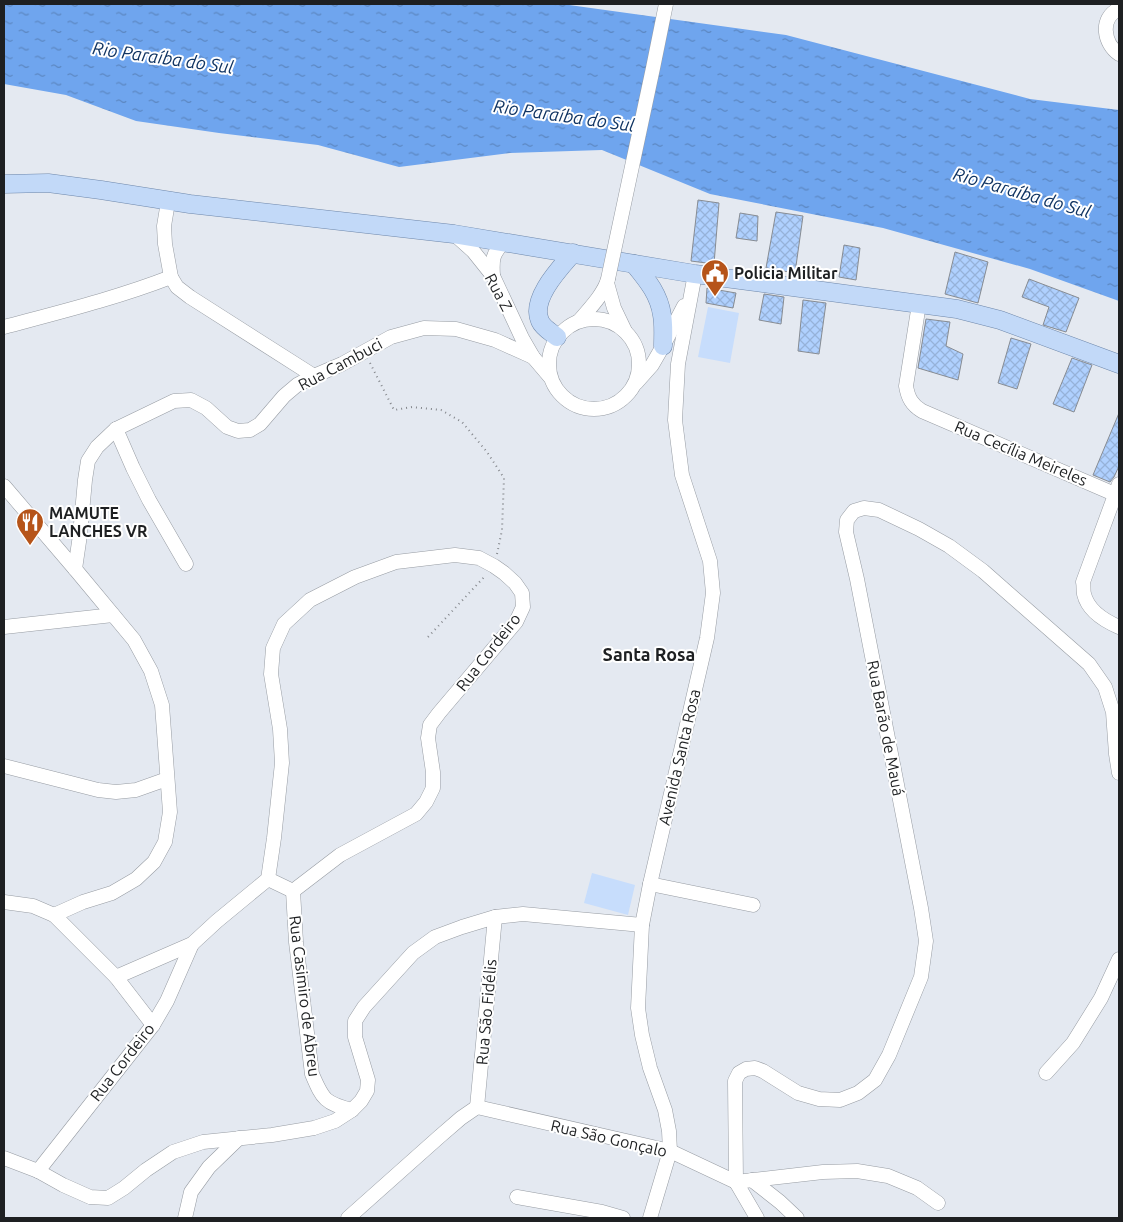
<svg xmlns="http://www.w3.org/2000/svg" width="1123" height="1222" font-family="Ubuntu,sans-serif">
<defs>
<pattern id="water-ripples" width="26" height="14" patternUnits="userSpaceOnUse" patternTransform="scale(1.25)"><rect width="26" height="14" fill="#6fa5ee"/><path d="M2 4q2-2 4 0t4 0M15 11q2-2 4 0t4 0" fill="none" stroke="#5b86c0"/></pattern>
<pattern id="building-cross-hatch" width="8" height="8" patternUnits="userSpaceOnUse" patternTransform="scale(1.25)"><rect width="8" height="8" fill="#afd0fe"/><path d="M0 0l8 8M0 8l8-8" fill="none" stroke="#96b2d9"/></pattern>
</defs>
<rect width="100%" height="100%" fill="#e4e9f1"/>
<g fill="#c7ddfc">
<path d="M 708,307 L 739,313 L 730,363 L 698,357 Z"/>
<path d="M 592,873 L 635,885 L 628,915 L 584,903 Z"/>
</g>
<path fill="url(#water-ripples)" d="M 4,4 L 562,4 L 786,35 L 1030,99 L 1119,110 L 1119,301 L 1030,269 L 883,228 L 710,194 L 602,150 L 510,153 L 399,167 L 318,145 L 219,133 L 136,121 L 66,95 L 4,84 Z"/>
<g fill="url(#building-cross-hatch)" stroke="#878c93">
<path d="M 698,200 L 719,203 L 714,264 L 691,261 Z"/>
<path d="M 776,212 L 803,216 L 795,273 L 766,268 Z"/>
<path d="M 740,213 L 758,216 L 757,241 L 736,238 Z"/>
<path d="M 844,245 L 860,248 L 856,280 L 839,277 Z"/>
<path d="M 955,252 L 988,262 L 978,303 L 945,294 Z"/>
<path d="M 1029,279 L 1079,298 L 1066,332 L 1043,325 L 1049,307 L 1022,297 Z"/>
<path d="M 707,288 L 736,293 L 733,308 L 706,303 Z"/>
<path d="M 764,294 L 784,297 L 781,324 L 759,320 Z"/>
<path d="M 803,300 L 826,303 L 819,354 L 798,351 Z"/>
<path d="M 926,319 L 950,322 L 946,346 L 963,354 L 958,380 L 918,368 Z"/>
<path d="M 1011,338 L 1031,344 L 1017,389 L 998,383 Z"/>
<path d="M 1072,358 L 1092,365 L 1074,412 L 1053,404 Z"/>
<path d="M 1119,413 L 1119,466 L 1114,477 L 1110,482 L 1093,475 Z"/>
</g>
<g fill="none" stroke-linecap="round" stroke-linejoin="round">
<g stroke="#979ca3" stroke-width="15">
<g id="minor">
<path d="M 1119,9 C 1099,18 1104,44 1119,54"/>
<path d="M 168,202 L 164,226 L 165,244 L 171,277 L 177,287 L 190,297 L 314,376"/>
<path d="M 454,234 L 473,251 L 493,276 L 522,338 L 533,357 L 550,377"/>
<path d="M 493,276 C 492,260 492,254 504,242"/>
<path d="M 607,283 L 614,308 L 625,331"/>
<path d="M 919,304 L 906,386 C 908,398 912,405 922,411 L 1119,496"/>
<circle cx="594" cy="364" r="45"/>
<path d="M 579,321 C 589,309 604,294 608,279"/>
<path d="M 4,327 C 60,312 117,298 171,277"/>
<path d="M 636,383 L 652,365 L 663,346 L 684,306"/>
<path d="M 116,429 L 133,468 L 149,500 L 186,564"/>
<path d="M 1119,484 L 1083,582 C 1084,586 1083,590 1084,594 C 1088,611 1105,621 1119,627"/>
<path d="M 4,486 L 75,569 L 134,640 L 151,671 L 162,705 L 170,812 L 165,842 L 154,862 L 136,879 L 112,893 L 83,902 L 54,915 L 33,906 L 4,902"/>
<path d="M 75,569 L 80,535 L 85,480 L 88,461 L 97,447 L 116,429 L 174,401 L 191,400 L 206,408 L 227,427 L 238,431 L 250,430 L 260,424 L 284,396 L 297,385 L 314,376 L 342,364 L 391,337 L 424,328 L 456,329 L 495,340 L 533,357"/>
<path d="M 4,627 L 113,615"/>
<path d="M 4,766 L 98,790 L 116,792 L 136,790 L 167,779"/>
<path d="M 268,879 L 293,891"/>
<path d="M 650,884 L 753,905"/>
<path d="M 293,891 L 296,942 L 312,1074 C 323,1100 325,1103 352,1110"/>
<path d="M 54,915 L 116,977 L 153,1025"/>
<path d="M 116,977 L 192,944 L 217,921 L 268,879 L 274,838 L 282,763 L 280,729 L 271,674 L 273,648 L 284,624 L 310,600 L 355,577 L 396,562 L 455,555 L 479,558 L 494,566 L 504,573 L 515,583 L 522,593 L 523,607 L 516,622 L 439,713 L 430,725 L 428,738 L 433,772 L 433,788 L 426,802 L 416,814 L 340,855 L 293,891"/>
<path d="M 1046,1073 L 1073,1043 L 1101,998 L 1119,959"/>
<path d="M 477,1107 L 670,1151 L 736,1182"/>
<path d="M 477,1107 L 495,917"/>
<path d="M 4,1158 L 38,1171 L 63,1185 L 90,1197 L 108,1198 L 124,1188 L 146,1170 L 173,1152 L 203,1142 L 272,1135 L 314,1128 L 335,1121 L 352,1110 L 361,1101 L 367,1091 L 368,1080 L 355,1037 L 355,1021 L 364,1007 L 413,953 L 435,937 L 462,927 L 495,917 L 523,914 L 642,925"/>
<path d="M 38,1171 L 153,1025 L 167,1001 L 192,944"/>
<path d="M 752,1180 L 780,1202 L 797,1218"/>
<path d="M 736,1182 L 823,1172 L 857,1171 L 888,1176 L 917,1188 L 938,1203"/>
<path d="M 517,1197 L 602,1212 L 623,1218"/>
<path d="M 185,1218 L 191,1192 L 209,1167 L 239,1138"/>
<path d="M 348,1218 L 439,1137 L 461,1118 L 477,1107"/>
<path d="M 650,1218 L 670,1151 L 669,1131 L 665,1110 L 650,1068 L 642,1035 L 638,1008 L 642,925 L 650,884 L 707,638 L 713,593 L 710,561 L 682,475 L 675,420 L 678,364 L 695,274"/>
<path d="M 757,1218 L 736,1182 L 735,1081 L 739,1073 L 746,1069 L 755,1068 L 763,1071 L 798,1093 L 819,1099 L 840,1100 L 858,1093 L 875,1080 L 889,1055 L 921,977 L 926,941 L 921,908 L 857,579 L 846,532 L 847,520 L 854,511 L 864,508 L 879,510 L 919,529 L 949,546 L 983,571 L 1089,664 L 1105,687 L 1113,712 L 1116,754 L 1119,773"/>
</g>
</g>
<g stroke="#6e87aa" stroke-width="19">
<g id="major">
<path d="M 4,184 L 48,183 L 101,190 L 190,204 L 454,234 L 695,274 L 957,309 L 1000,320 L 1119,364"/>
<path d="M 634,264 C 647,280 659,294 662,315 C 664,325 663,336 663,346"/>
<path d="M 557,337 C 551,332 543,328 540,321 C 530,299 560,268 573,253"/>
</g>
</g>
<g stroke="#84878c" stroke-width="2" stroke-dasharray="1 4" stroke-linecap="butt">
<path d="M 370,363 L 394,410 L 412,407 L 441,410 L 462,422 L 487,452 L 504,478 L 502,530 L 497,554"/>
<path d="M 428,637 L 486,575"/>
</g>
<use href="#minor" stroke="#fff" stroke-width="14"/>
<use href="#major" stroke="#c2d9f8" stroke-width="18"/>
<g stroke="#979ca3" stroke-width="15" stroke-linecap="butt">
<path id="minor-bridge" d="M 608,279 L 653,68 L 666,4"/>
</g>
<use href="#minor-bridge" stroke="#fff" stroke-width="14"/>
</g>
<defs>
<g id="civic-pin" transform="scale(1.4375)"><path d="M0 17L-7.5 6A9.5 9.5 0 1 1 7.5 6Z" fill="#b65419" stroke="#fff"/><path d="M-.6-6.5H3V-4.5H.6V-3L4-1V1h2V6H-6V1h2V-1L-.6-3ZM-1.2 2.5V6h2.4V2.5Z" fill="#fff"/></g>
<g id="restaurant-pin" transform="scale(1.4375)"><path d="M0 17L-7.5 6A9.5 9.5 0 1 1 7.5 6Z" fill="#b65419" stroke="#fff"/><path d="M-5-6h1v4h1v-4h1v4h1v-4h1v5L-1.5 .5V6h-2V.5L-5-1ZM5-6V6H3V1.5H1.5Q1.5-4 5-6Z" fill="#fff"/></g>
</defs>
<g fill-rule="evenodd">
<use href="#civic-pin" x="715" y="273"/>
<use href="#restaurant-pin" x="30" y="522"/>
</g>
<g text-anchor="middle" stroke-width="4" stroke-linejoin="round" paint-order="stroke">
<g font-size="16" font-weight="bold" fill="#1e2022" stroke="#fff" text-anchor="start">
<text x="734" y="279">Policia Militar</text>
<text x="49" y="519">MAMUTE<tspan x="49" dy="18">LANCHES VR</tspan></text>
</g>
<g font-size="16" fill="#1e2022" stroke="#fff">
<text transform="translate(499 292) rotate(62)" y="6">Rua Z</text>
<text transform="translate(340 364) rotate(-28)" y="6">Rua Cambuci</text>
<text transform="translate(1021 453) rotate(23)" y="6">Rua Cecília Meireles</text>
<text transform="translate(488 652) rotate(-52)" y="6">Rua Cordeiro</text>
<text transform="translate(886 728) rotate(79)" y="6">Rua Barão de Mauá</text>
<text transform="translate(679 757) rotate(-77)" y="6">Avenida Santa Rosa</text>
<text transform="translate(305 996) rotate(83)" y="6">Rua Casimiro de Abreu</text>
<text transform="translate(486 1012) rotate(-85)" y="6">Rua São Fidélis</text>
<text transform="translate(122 1062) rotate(-52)" y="6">Rua Cordeiro</text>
<text transform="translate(609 1138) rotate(13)" y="6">Rua São Gonçalo</text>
</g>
<g font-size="18" font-style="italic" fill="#113563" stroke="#fff">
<text transform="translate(163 58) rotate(8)" y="6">Rio Paraíba do Sul</text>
<text transform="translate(564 116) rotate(8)" y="6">Rio Paraíba do Sul</text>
<text transform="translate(1022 193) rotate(16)" y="6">Rio Paraíba do Sul</text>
</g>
<g font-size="18" font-weight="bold" fill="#1e2022" stroke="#fff">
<text x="649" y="661">Santa Rosa</text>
</g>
</g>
<rect width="1123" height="1222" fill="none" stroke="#1e2022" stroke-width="10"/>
</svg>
